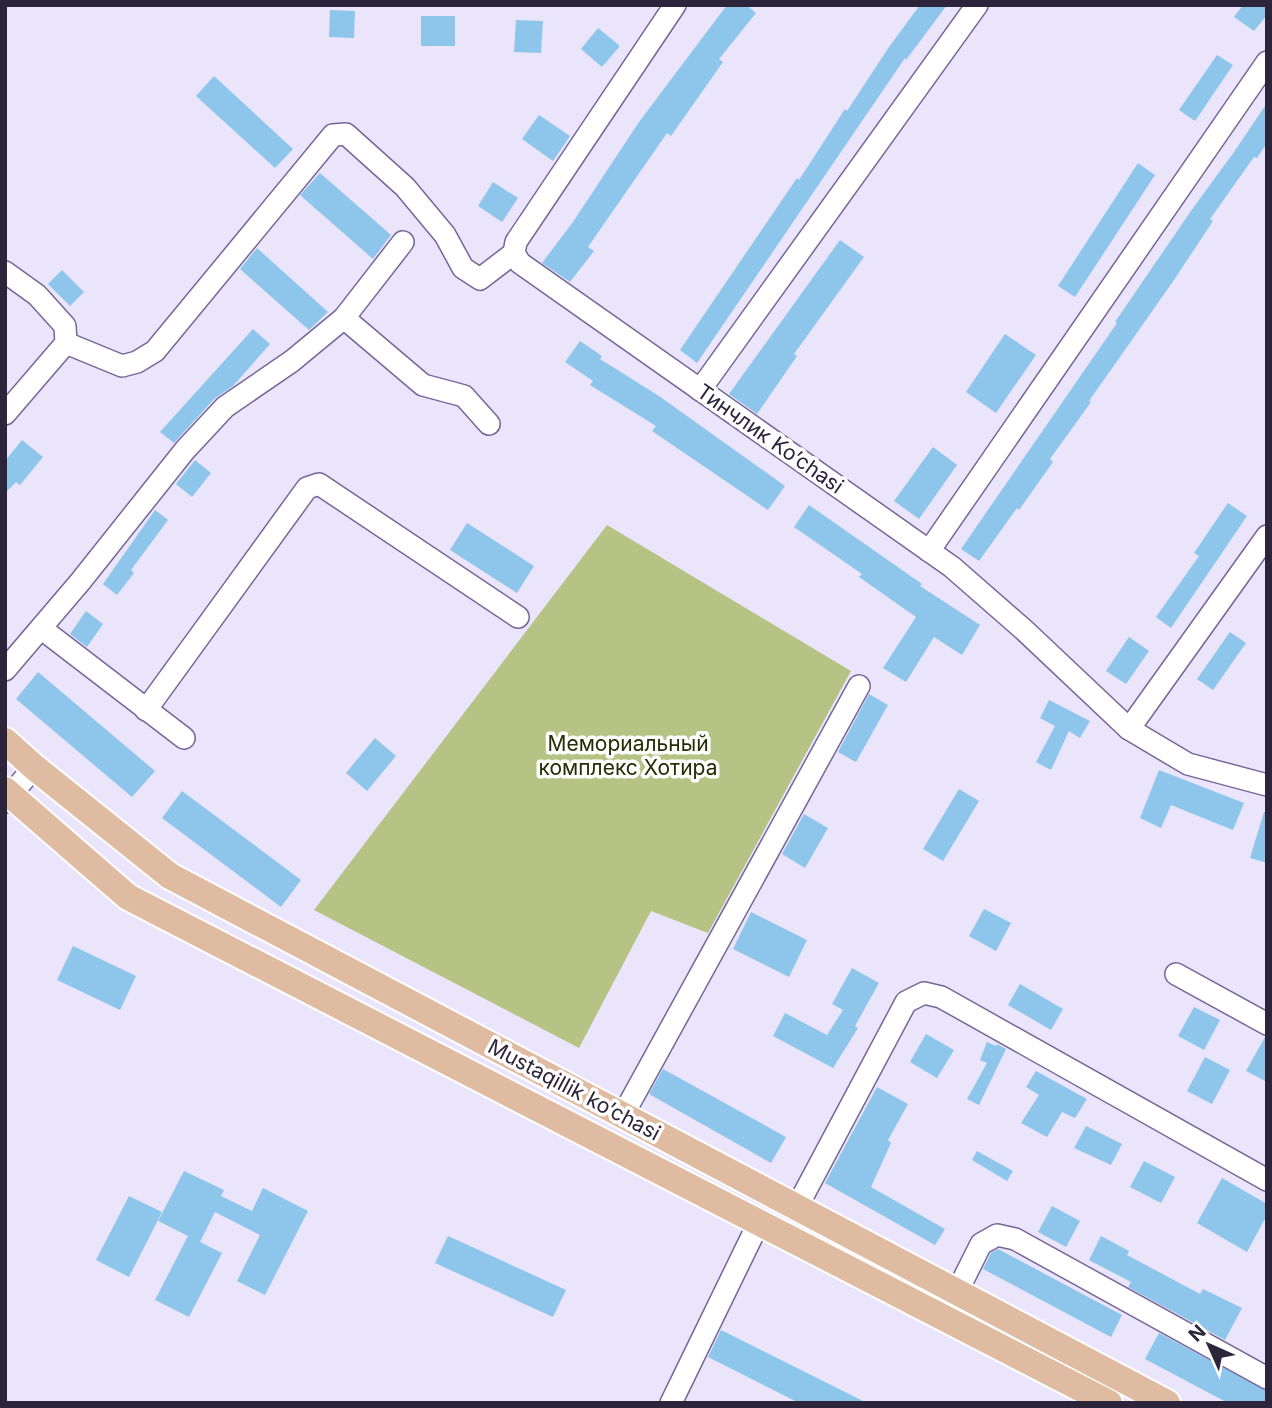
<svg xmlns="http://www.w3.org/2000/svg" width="1272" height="1408" font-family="Inter,sans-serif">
<rect width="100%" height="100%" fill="#ebe5fc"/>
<path fill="#b6c384" d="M 607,525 L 851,671 L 708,933 L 651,911 L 579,1048 L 314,910 Z"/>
<g fill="#8ec6eb">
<path d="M 727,5 L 746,5 L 756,13 L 719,59 L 723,62 L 671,136 L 667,133 L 588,247 L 594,251 L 570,282 L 542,263 L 573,222 L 639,122 Z"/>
<path d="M 920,5 L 947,5 L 906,60 L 905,58 L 697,363 L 680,350 L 797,178 L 799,180 L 845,109 L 847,111 L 889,47 Z"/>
<path d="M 1243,5 L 1267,5 L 1267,15 L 1254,31 L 1234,17 Z"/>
<path d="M 330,10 L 355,11 L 354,38 L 329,37 Z"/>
<rect x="421" y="16" width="34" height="30"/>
<path d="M 516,20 L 543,21 L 541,53 L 514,52 Z"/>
<path d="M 598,28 L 620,46 L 602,67 L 581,49 Z"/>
<path d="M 1217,55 L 1233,65 L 1195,121 L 1179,110 Z"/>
<path d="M 214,76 L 293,149 L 275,168 L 196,96 Z"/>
<path d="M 1267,103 L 1267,143 L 1257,158 L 1254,157 L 1210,219 L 1213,221 L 1174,280 L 1089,401 L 1091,402 L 1050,459 L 1053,462 L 1019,510 L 1017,508 L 979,561 L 961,549 L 1117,323 L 1115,322 L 1193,208 L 1234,152 Z"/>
<path d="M 539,115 L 570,136 L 553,161 L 522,139 Z"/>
<path d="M 1138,163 L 1155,175 L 1075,297 L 1058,286 Z"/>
<path d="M 320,173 L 391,235 L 373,259 L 300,195 Z"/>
<path d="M 493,182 L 518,198 L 502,222 L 478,206 Z"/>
<path d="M 840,240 L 864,257 L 794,354 L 797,356 L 757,414 L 729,394 Z"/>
<path d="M 257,248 L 328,312 L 309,330 L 240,269 Z"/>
<path d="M 62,270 L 84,292 L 70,306 L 48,284 Z"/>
<path d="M 253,329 L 270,344 L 233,386 L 215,398 L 174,443 L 160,432 Z"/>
<path d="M 1005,334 L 1036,355 L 996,413 L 966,392 Z"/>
<path d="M 580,341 L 602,356 L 600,359 L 659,396 L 785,486 L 768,510 L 652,431 L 656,426 L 590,385 L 593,381 L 565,362 Z"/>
<path d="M 22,440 L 43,457 L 20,485 L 16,482 L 5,493 L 5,461 Z"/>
<path d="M 933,447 L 957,465 L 919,519 L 894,501 Z"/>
<path d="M 195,460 L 211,473 L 192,497 L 176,484 Z"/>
<path d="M 1228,503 L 1247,516 L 1171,628 L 1156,617 L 1199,556 L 1194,553 Z"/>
<path d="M 809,505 L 922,584 L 920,586 L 980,625 L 962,655 L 934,637 L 906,682 L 883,668 L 916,617 L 859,577 L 862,574 L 794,527 Z"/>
<path d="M 155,510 L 168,520 L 131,570 L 134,573 L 117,595 L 103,584 Z"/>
<path d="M 467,523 L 534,566 L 517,593 L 450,550 Z"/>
<path d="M 86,611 L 103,624 L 87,647 L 70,634 Z"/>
<path d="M 1230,632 L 1246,643 L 1213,690 L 1197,679 Z"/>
<path d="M 1129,637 L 1149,651 L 1126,684 L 1106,671 Z"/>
<path d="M 38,672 L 155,771 L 132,797 L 16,699 Z"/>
<path d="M 869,694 L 888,705 L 856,762 L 838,752 Z"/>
<path d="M 1049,700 L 1090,721 L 1080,738 L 1069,731 L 1051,770 L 1036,762 L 1055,726 L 1040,718 Z"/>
<path d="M 375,738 L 396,756 L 367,791 L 346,773 Z"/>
<path d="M 1159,770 L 1244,803 L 1233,830 L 1171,805 L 1161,828 L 1140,818 Z"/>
<path d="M 959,789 L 979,801 L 943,861 L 923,849 Z"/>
<path d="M 182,791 L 301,880 L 281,907 L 162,818 Z"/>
<path d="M 1264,812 L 1267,812 L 1267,863 L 1250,858 Z"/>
<path d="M 804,814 L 828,828 L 805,868 L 782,854 Z"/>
<path d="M 984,909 L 1011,923 L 996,951 L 969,936 Z"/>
<path d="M 751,912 L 807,940 L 789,977 L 733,949 Z"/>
<path d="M 73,946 L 136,976 L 120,1010 L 57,980 Z"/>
<path d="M 852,968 L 879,983 L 855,1026 L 858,1028 L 833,1068 L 773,1036 L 785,1013 L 827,1035 L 843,1010 L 832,1004 Z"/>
<path d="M 1020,984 L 1063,1009 L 1051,1030 L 1008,1005 Z"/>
<path d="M 1194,1007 L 1220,1020 L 1204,1050 L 1178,1036 Z"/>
<path d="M 926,1034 L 954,1050 L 937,1078 L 910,1062 Z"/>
<path d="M 1265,1037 L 1267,1037 L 1267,1082 L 1246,1071 Z"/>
<path d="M 987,1042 L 996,1046 L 997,1044 L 1006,1049 L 979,1105 L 967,1099 L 987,1063 L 980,1060 Z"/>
<path d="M 1205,1057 L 1230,1070 L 1212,1104 L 1187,1091 Z"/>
<path d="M 663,1069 L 786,1137 L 771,1163 L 649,1094 Z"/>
<path d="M 1036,1071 L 1087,1099 L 1075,1118 L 1062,1112 L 1047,1137 L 1021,1123 L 1039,1095 L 1026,1087 Z"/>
<path d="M 877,1087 L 908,1104 L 888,1140 L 891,1143 L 871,1187 L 945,1229 L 935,1245 L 825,1183 Z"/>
<path d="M 1086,1126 L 1122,1144 L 1111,1165 L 1074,1148 Z"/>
<path d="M 977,1151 L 1013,1171 L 1007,1181 L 972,1160 Z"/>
<path d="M 1144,1161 L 1175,1177 L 1161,1203 L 1130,1187 Z"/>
<path d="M 184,1171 L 224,1190 L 221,1196 L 252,1211 L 263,1188 L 308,1211 L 265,1295 L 237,1281 L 260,1235 L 215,1212 L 200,1242 L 222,1253 L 189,1317 L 155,1300 L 188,1236 L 158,1221 Z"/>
<path d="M 1222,1178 L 1267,1204 L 1267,1215 L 1247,1252 L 1197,1223 Z"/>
<path d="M 129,1196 L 162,1212 L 129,1277 L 96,1260 Z"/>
<path d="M 1052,1206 L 1080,1221 L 1066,1247 L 1038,1232 Z"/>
<path d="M 448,1236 L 566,1290 L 553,1317 L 435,1263 Z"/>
<path d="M 1101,1236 L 1129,1251 L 1127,1255 L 1200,1294 L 1203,1289 L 1242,1308 L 1225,1340 L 1128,1287 L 1131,1282 L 1089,1260 Z"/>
<path d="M 998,1249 L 1122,1315 L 1111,1337 L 983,1269 L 991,1253 Z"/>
<path d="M 721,1330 L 867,1403 L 799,1403 L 708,1357 Z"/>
<path d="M 1159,1333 L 1267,1391 L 1267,1403 L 1228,1403 L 1145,1359 Z"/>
</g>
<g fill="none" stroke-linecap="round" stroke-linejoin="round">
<g stroke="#756698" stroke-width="24">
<g id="minor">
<path d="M 675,5 L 516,242 L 514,253 L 520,263 L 952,567 L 1023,629 L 1129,729 L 1188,764 L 1267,785"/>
<path d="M 5,272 L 37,295 L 65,326 L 66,343 L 5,414"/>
<path d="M 344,318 L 423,385 L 464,396 L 489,424"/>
<path d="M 66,343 L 122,366 L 137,362 L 155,351 L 333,135 L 346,134 L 405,187 L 445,235 L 463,268 L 480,279 L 514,253"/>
<path d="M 700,390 L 977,5"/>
<path d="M 929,551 L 1267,62"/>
<path d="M 42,629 L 184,738"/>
<path d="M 5,670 L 80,582 L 185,450 L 225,407 L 292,361 L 344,318 L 403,242"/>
<path d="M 146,710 L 307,488 L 319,484 L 518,617"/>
<path d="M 1129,729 L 1267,536"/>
<path d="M 5,802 L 34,767"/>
<path d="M 1176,974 L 1267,1024"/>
<path d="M 623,1115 L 859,686"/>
<path d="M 797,1207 L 906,1002 L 924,993 L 941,997 L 1267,1180"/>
<path d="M 957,1292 L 981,1244 L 997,1235 L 1015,1239 L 1267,1378"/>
<path d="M 671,1403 L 759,1222"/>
</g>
</g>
<g stroke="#fff" stroke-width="30">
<g id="major">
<path d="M 5,741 L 34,767 L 170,876 L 1167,1403"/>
<path d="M 5,790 L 128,897 L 1109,1403"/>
</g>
</g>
<use href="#minor" stroke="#fff" stroke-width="21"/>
<use href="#major" stroke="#dfbca1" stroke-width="26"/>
</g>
<g text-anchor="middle" stroke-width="7" stroke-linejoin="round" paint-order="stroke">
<g font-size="21" fill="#2b243a" stroke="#fff">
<text transform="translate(770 439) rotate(35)" y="7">Тинчлик Ko’chasi</text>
<text transform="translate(574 1090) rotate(28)" y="7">Mustaqillik ko’chasi</text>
</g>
<g font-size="21" fill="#272d03" stroke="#fff">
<text x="628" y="751">Мемориальный<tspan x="628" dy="24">комплекс Хотира</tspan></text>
</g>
</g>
<rect width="1272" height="1408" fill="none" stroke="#2b243a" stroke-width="14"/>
<g transform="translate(1209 1345) rotate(315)" stroke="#ffffff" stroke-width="5" paint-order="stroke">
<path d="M0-5L12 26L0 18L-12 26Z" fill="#2b243a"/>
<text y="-10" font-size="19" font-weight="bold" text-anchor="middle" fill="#2b243a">N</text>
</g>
</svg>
